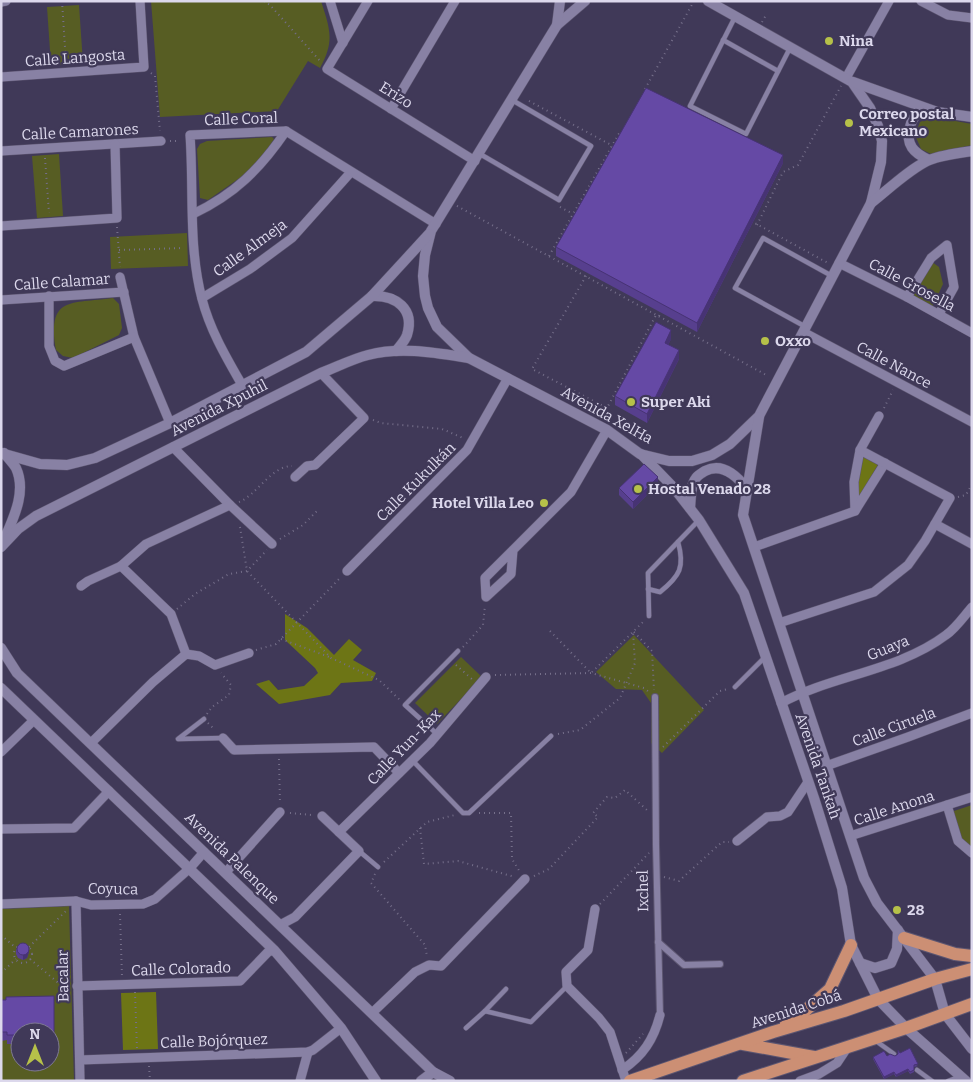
<svg xmlns="http://www.w3.org/2000/svg" width="973" height="1082" font-family="Bitter,serif">
<rect width="100%" height="100%" fill="#403958"/>
<g fill="#575d23" fill-rule="evenodd">
<path d="M 151,1 L 321,1 C 330,29 335,41 320,68 L 308,61 L 277,111 L 160,117 Z"/>
<path d="M 79,5 L 83,63 L 51,65 L 47,7 Z"/>
<path d="M 938,118 L 972,124 L 972,145 L 931,154 L 921,149 L 915,135 L 920,122 L 927,119 Z"/>
<path d="M 272,137 L 274,139 L 262,157 L 244,175 L 208,200 L 200,198 L 197,149 L 200,144 L 207,141 Z"/>
<path d="M 59,154 L 63,216 L 37,218 L 32,156 Z"/>
<path d="M 187,233 L 188,266 L 111,269 L 110,237 Z"/>
<path d="M 932,262 L 939,267 L 943,284 L 930,312 L 909,301 Z"/>
<path d="M 113,298 L 119,304 L 122,328 L 119,335 L 73,358 L 63,356 L 56,350 C 47,296 70,304 113,298 Z"/>
<path d="M 634,635 L 704,710 L 662,753 L 651,743 L 651,703 L 642,690 L 616,689 L 596,672 Z"/>
<path d="M 461,657 L 482,677 L 437,724 L 415,703 Z"/>
<path d="M 972,805 L 972,849 L 957,836 L 951,812 Z"/>
<path d="M 69,906 L 74,1081 L 1,1081 L 1,909 ZM 20,1032 L 50,1032 L 50,1062 L 20,1062 Z"/>
</g>
<g fill="#6d7515">
<path d="M 862,456 L 879,463 L 858,499 L 857,482 Z"/>
<path d="M 285,614 L 307,628 L 334,655 L 349,639 L 362,650 L 353,660 L 376,673 L 372,681 L 341,683 L 330,695 L 279,704 L 256,684 L 269,680 L 278,690 L 304,686 L 318,673 L 315,668 L 285,640 Z"/>
<path d="M 156,992 L 158,1049 L 123,1050 L 121,993 Z"/>
</g>
<g fill="none" stroke-linecap="round" stroke-linejoin="round">
<g stroke="#5d5671" stroke-width="5.5">
<g id="service">
<path d="M 735,17 L 690,106 L 746,134 L 790,48"/>
<path d="M 723,40 L 778,71"/>
<path d="M 480,154 L 559,200 L 591,146 L 512,100"/>
<path d="M 806,327 L 735,288 L 763,238 L 832,276"/>
<path d="M 648,589 L 660,592 C 680,576 685,567 678,542"/>
<path d="M 649,616 L 648,573 L 698,521"/>
<path d="M 735,687 L 765,657"/>
<path d="M 204,719 L 178,739 L 223,738"/>
<path d="M 437,734 L 405,705 L 458,651"/>
<path d="M 412,760 L 463,813 L 469,813 L 551,736"/>
<path d="M 359,851 L 378,867"/>
<path d="M 485,1011 L 506,989"/>
<path d="M 466,1028 L 485,1011 L 531,1022 L 567,986"/>
<path d="M 876,1041 L 894,1054"/>
<path d="M 917,1070 L 932,1081"/>
<path d="M 948,1081 L 961,1076"/>
</g>
</g>
<g stroke="#5d5671" stroke-width="8">
<g id="pedestrian">
<path d="M 655,697 L 656,845 L 660,1015"/>
<path d="M 658,942 L 684,965 L 720,964"/>
</g>
</g>
<g stroke="#5d5671" stroke-width="10">
<g id="minor">
<path d="M 330,1 L 343,43"/>
<path d="M 368,1 L 327,69 L 475,161"/>
<path d="M 921,1 L 948,15 L 972,18"/>
<path d="M 1,2 L 6,1"/>
<path d="M 1,77 L 144,67 L 140,1"/>
<path d="M 846,78 L 889,1"/>
<path d="M 391,109 L 455,1"/>
<path d="M 1,151 L 161,141"/>
<path d="M 193,214 C 235,194 260,169 286,131"/>
<path d="M 1,226 L 117,218 L 115,144"/>
<path d="M 839,263 L 907,297 L 972,333"/>
<path d="M 120,277 L 134,337 L 170,423"/>
<path d="M 49,296 L 49,346 L 55,361 L 64,366 L 134,337"/>
<path d="M 907,297 L 931,258 L 947,245 L 954,287 L 939,314"/>
<path d="M 202,298 L 250,269 L 292,238 L 351,172"/>
<path d="M 1,300 L 124,292"/>
<path d="M 803,332 L 972,422"/>
<path d="M 242,385 C 226,357 210,330 202,299 C 188,246 194,189 190,135 L 286,131 L 436,224"/>
<path d="M 173,447 L 230,505 L 272,544"/>
<path d="M 295,477 L 307,466 L 315,465 L 364,418 L 321,373"/>
<path d="M 855,511 L 854,482 L 860,450 L 879,416"/>
<path d="M 935,524 L 972,544"/>
<path d="M 754,547 L 855,511 L 885,463"/>
<path d="M 513,550 L 511,574 L 486,597 L 485,578 L 571,492 L 607,430"/>
<path d="M 121,566 L 146,544 L 230,505"/>
<path d="M 347,571 L 467,450 L 508,378"/>
<path d="M 81,586 L 88,581 L 121,566 L 171,614 L 186,654"/>
<path d="M 779,623 L 874,592 L 908,565 L 925,541 L 950,498 L 860,450"/>
<path d="M 781,703 C 833,675 898,671 946,635 C 956,628 964,616 972,607"/>
<path d="M 223,738 L 234,750 L 374,747 L 399,773"/>
<path d="M 91,743 L 153,682 L 186,654 L 199,656 L 215,665 L 249,653"/>
<path d="M 1,752 L 34,720"/>
<path d="M 826,766 L 908,737 L 972,713"/>
<path d="M 947,805 L 958,841 L 972,853"/>
<path d="M 1,829 L 74,828 L 109,791"/>
<path d="M 339,832 L 430,743 L 486,677"/>
<path d="M 850,836 L 972,797"/>
<path d="M 737,841 L 767,817 L 780,816 L 788,812 L 808,782"/>
<path d="M 226,872 L 280,812"/>
<path d="M 76,901 L 80,1081"/>
<path d="M 1,904 L 76,901 L 91,905 L 143,904 L 155,899 L 190,868 L 204,852"/>
<path d="M 595,909 L 588,950 L 566,972 L 567,986 L 599,1018 L 610,1032 L 626,1081"/>
<path d="M 280,925 L 295,917 L 359,851 L 322,816"/>
<path d="M 77,986 L 240,981 L 268,952 L 274,950"/>
<path d="M 372,1013 L 415,972 L 429,965 L 441,966 L 525,879"/>
<path d="M 80,1060 L 308,1052 L 313,1050 L 341,1028"/>
<path d="M 622,1070 C 643,1056 654,1039 660,1015"/>
<path d="M 300,1081 L 308,1052"/>
<path d="M 800,1081 L 819,1074 L 837,1063 L 847,1048"/>
</g>
</g>
<g stroke="#5d5671" stroke-width="11">
<g id="tertiary">
<path d="M 585,1 L 557,25 L 431,231 L 425,255 L 423,276 L 425,296 L 428,308 L 437,327 L 469,358 L 607,430 L 640,454 L 669,461 L 692,461 L 712,455 L 730,444 L 759,416 L 871,203 L 881,162 L 882,141 L 878,126 L 870,108 L 852,82 L 708,1"/>
<path d="M 557,25 L 560,1"/>
<path d="M 853,82 L 937,112 L 972,117"/>
<path d="M 929,160 C 914,153 905,145 910,127 C 911,122 913,117 918,114 C 922,111 928,112 933,112"/>
<path d="M 871,203 C 889,189 908,170 929,160 C 942,155 958,153 972,151"/>
<path d="M 372,296 C 396,295 415,309 407,335 C 405,341 399,347 396,351"/>
<path d="M 759,417 L 743,515 L 864,878 L 877,903 L 935,979 L 945,1014 L 972,1049"/>
<path d="M 1,453 L 40,464 L 67,465 L 95,458 L 170,423 L 306,352 L 372,296 L 429,234"/>
<path d="M 4,453 C 8,458 13,463 16,468 C 27,492 13,519 4,540"/>
<path d="M 641,454 L 674,488 L 699,520 L 744,593 L 814,798 L 842,888 L 851,945 L 878,999 L 906,1028 L 966,1081"/>
<path d="M 690,508 C 691,499 690,486 696,478 C 698,475 702,473 705,471 C 722,462 737,476 747,489"/>
<path d="M 1,547 L 18,529 L 36,516 L 321,373 C 337,367 352,359 368,355 C 401,346 437,353 469,358"/>
<path d="M 1,648 L 17,673 L 433,1072 L 450,1081"/>
<path d="M 1,688 L 274,950 L 341,1028 L 376,1081"/>
<path d="M 860,963 L 875,968 L 891,963 L 897,949 L 898,930"/>
<path d="M 421,1081 L 433,1072"/>
</g>
</g>
<g stroke="#5d5671" stroke-width="14">
<g id="primary">
<path d="M 904,938 L 955,954 L 972,956"/>
<path d="M 786,1024 L 798,1017 L 830,989 L 851,945"/>
<path d="M 743,1044 L 814,1057"/>
<path d="M 630,1081 L 773,1032 L 844,1011 L 935,979 L 972,969"/>
<path d="M 743,1081 L 906,1028 L 972,1004"/>
</g>
</g>
<g stroke="#756f8a" stroke-width="2" stroke-dasharray="1 4" stroke-linecap="butt">
<path d="M 62,1 L 66,63"/>
<path d="M 264,1 L 270,5 L 321,62"/>
<path d="M 762,22 L 766,15"/>
<path d="M 151,73 L 155,76 L 160,131"/>
<path d="M 645,89 L 694,1"/>
<path d="M 529,101 L 613,146"/>
<path d="M 170,141 L 180,141"/>
<path d="M 45,158 L 49,213"/>
<path d="M 457,206 L 768,376"/>
<path d="M 560,207 L 573,214"/>
<path d="M 751,221 L 828,263"/>
<path d="M 757,225 L 783,172 L 798,165 L 841,86"/>
<path d="M 117,227 L 120,267"/>
<path d="M 119,250 L 184,248"/>
<path d="M 549,256 L 621,130"/>
<path d="M 586,276 L 532,369 L 607,408 L 656,315"/>
<path d="M 659,316 L 662,310"/>
<path d="M 586,408 L 590,399"/>
<path d="M 884,408 L 893,390"/>
<path d="M 373,420 L 381,423 L 442,429 L 463,438"/>
<path d="M 958,497 L 966,495 L 972,484"/>
<path d="M 239,502 C 257,495 271,466 292,466"/>
<path d="M 240,527 L 247,571 L 331,658 L 379,680 L 401,701"/>
<path d="M 280,539 L 303,525 L 318,510"/>
<path d="M 177,609 L 195,594 L 229,574 L 247,571 L 267,550"/>
<path d="M 550,631 L 591,673 L 643,622"/>
<path d="M 634,632 L 652,651 L 654,690"/>
<path d="M 281,639 L 329,657"/>
<path d="M 463,647 L 483,625 L 485,605"/>
<path d="M 256,650 L 276,644 L 340,578"/>
<path d="M 456,665 L 473,680"/>
<path d="M 495,675 L 591,673 L 644,688 L 649,692"/>
<path d="M 207,714 L 212,707 L 229,695 L 231,685 L 221,673"/>
<path d="M 208,723 L 215,730"/>
<path d="M 558,734 L 580,730 L 620,698 L 635,663 L 633,632"/>
<path d="M 663,747 L 720,691 L 728,689"/>
<path d="M 279,759 L 280,804"/>
<path d="M 290,813 L 312,815"/>
<path d="M 479,813 L 511,813 L 512,859 L 520,872"/>
<path d="M 420,828 L 424,864 L 458,861 L 515,877"/>
<path d="M 384,862 L 427,822 L 455,815"/>
<path d="M 375,874 L 371,883 L 425,945 L 427,956"/>
<path d="M 534,876 L 549,869 L 598,817 L 593,813 L 607,797 L 615,798 L 625,790 L 648,811"/>
<path d="M 664,877 L 679,881 L 722,842 L 729,842"/>
<path d="M 600,904 L 649,853"/>
<path d="M 120,914 L 122,977"/>
<path d="M 1,935 L 16,948"/>
<circle cx="23" cy="954" r="9"/>
<path d="M 29,947 L 66,911"/>
<path d="M 30,959 L 69,992"/>
<path d="M 1,973 L 16,959"/>
<path d="M 135,992 L 137,1050"/>
<path d="M 52,999 L 70,998"/>
<path d="M 626,1053 L 643,1034"/>
<path d="M 149,1066 L 150,1081"/>
</g>
<use href="#service" stroke="#8881a4" stroke-width="4.5"/>
<use href="#pedestrian" stroke="#8881a4" stroke-width="6"/>
<use href="#minor" stroke="#8881a4" stroke-width="9"/>
<use href="#tertiary" stroke="#8881a4" stroke-width="10"/>
<use href="#primary" stroke="#cc8f74" stroke-width="12"/>
</g>
<g fill="#573f8e">
<path d="M 783,163 L 697,332 L 556,256 L 556,247 Z"/>
<path d="M 671,339 L 668,345 L 679,359 L 647,423 L 615,405 L 615,396 Z"/>
<path d="M 658,484 L 633,509 L 619,495 L 619,488 Z"/>
<path d="M 16,949 L 29,952 L 27,958 L 23,960 L 18,958 L 16,954 Z"/>
<path d="M 54,996 L 54,1043 L 50,1043 L 50,1032 L 20,1032 L 20,1044 L 7,1044 L 7,1040 L 2,1041 L 1,1000 Z"/>
<path d="M 887,1056 L 895,1056 L 918,1066 L 914,1067 L 914,1072 L 910,1074 L 908,1071 L 896,1077 L 894,1074 L 884,1079 L 873,1059 L 873,1057 Z"/>
</g>
<g fill="#473374">
<path d="M 783,155 L 783,163 L 697,332 L 697,323 Z"/>
<path d="M 671,330 L 671,339 L 665,352 L 665,343 Z"/>
<path d="M 679,350 L 679,359 L 647,423 L 647,414 Z"/>
<path d="M 658,477 L 658,484 L 633,509 L 633,502 Z"/>
<path d="M 29,948 L 29,952 L 27,958 L 23,960 L 23,955 Z"/>
<path d="M 908,1069 L 908,1071 L 896,1077 L 896,1075 Z"/>
<path d="M 894,1072 L 894,1074 L 884,1079 L 884,1077 Z"/>
</g>
<g fill="#6549a5" stroke="#473374">
<path d="M 646,88 L 783,155 L 697,323 L 556,247 Z"/>
<path d="M 656,322 L 671,330 L 665,343 L 679,350 L 647,414 L 615,396 Z"/>
<path d="M 644,464 L 658,477 L 633,502 L 619,488 Z"/>
<circle cx="23" cy="949" r="6"/>
<path d="M 54,996 L 54,1034 L 50,1034 L 50,1032 L 20,1032 L 20,1035 L 7,1035 L 7,1032 L 2,1032 L 1,1000 L 6,1000 L 6,997 Z"/>
<path d="M 910,1048 L 918,1064 L 914,1065 L 914,1070 L 910,1072 L 908,1069 L 896,1075 L 894,1072 L 884,1077 L 873,1057 L 884,1051 L 887,1056 L 890,1054 L 895,1056 L 898,1054 L 898,1050 L 900,1053 Z"/>
</g>
<g fill="#b6c149" stroke="#403958" stroke-width="2">
<circle cx="829" cy="41" r="5"/>
<circle cx="849" cy="123" r="5"/>
<circle cx="765" cy="341" r="5"/>
<circle cx="631" cy="402" r="5"/>
<circle cx="638" cy="489" r="5"/>
<circle cx="544" cy="503" r="5"/>
<circle cx="897" cy="910" r="5"/>
</g>
<g text-anchor="middle" stroke-width="4.5" stroke-linejoin="round" paint-order="stroke">
<g font-size="15" font-weight="bold" fill="#dcd8ec" stroke="#403958" text-anchor="start">
<text x="839" y="46">Nina</text>
<text x="859" y="119">Correo postal<tspan x="859" dy="17">Mexicano</tspan></text>
<text x="775" y="346">Oxxo</text>
<text x="641" y="407">Super Aki</text>
<text x="648" y="494">Hostal Venado 28</text>
<text x="534" y="508" text-anchor="end">Hotel Villa Leo</text>
<text x="907" y="915">28</text>
</g>
<g font-size="15" fill="#dcd8ec" stroke="#403958">
<text transform="translate(75 58) rotate(-4)" y="5">Calle Langosta</text>
<text transform="translate(396 95) rotate(32)" y="5">Erizo</text>
<text transform="translate(241 119) rotate(-2)" y="5">Calle Coral</text>
<text transform="translate(80 132) rotate(-3)" y="5">Calle Camarones</text>
<text transform="translate(250 248) rotate(-36)" y="5">Calle Almeja</text>
<text transform="translate(62 282) rotate(-4)" y="5">Calle Calamar</text>
<text transform="translate(912 285) rotate(28)" y="5">Calle Grosella</text>
<text transform="translate(894 365) rotate(28)" y="5">Calle Nance</text>
<text transform="translate(219 408) rotate(-27)" y="5">Avenida Xpuhil</text>
<text transform="translate(607 415) rotate(29)" y="5">Avenida XelHa</text>
<text transform="translate(416 482) rotate(-45)" y="5">Calle Kukulkán</text>
<text transform="translate(888 648) rotate(-22)" y="5">Guaya</text>
<text transform="translate(894 727) rotate(-20)" y="5">Calle Ciruela</text>
<text transform="translate(404 747) rotate(-46)" y="5">Calle Yun-Kax</text>
<text transform="translate(818 766) rotate(71)" y="5">Avenida Tankah</text>
<text transform="translate(894 808) rotate(-18)" y="5">Calle Anona</text>
<text transform="translate(232 858) rotate(44)" y="5">Avenida Palenque</text>
<text transform="translate(113 889) rotate(1)" y="5">Coyuca</text>
<text transform="translate(643 891) rotate(-91)" y="5">Ixchel</text>
<text transform="translate(181 969) rotate(-2)" y="5">Calle Colorado</text>
<text transform="translate(63 976) rotate(-91)" y="5">Bacalar</text>
<text transform="translate(796 1009) rotate(-18)" y="5">Avenida Cobá</text>
<text transform="translate(214 1041) rotate(-2)" y="5">Calle Bojórquez</text>
</g>
</g>
<rect width="973" height="1082" fill="none" stroke="#dcd8ec" stroke-width="5"/>
<g transform="translate(35 1047)"><circle r="24" fill="#403958" stroke="#7e7993"/>
<path d="M0-4L9 19L0 12L-9 19Z" fill="#b6c149"/>
<text y="-8" font-size="14" font-weight="bold" text-anchor="middle" fill="#dcd8ec">N</text>
</g>
</svg>
